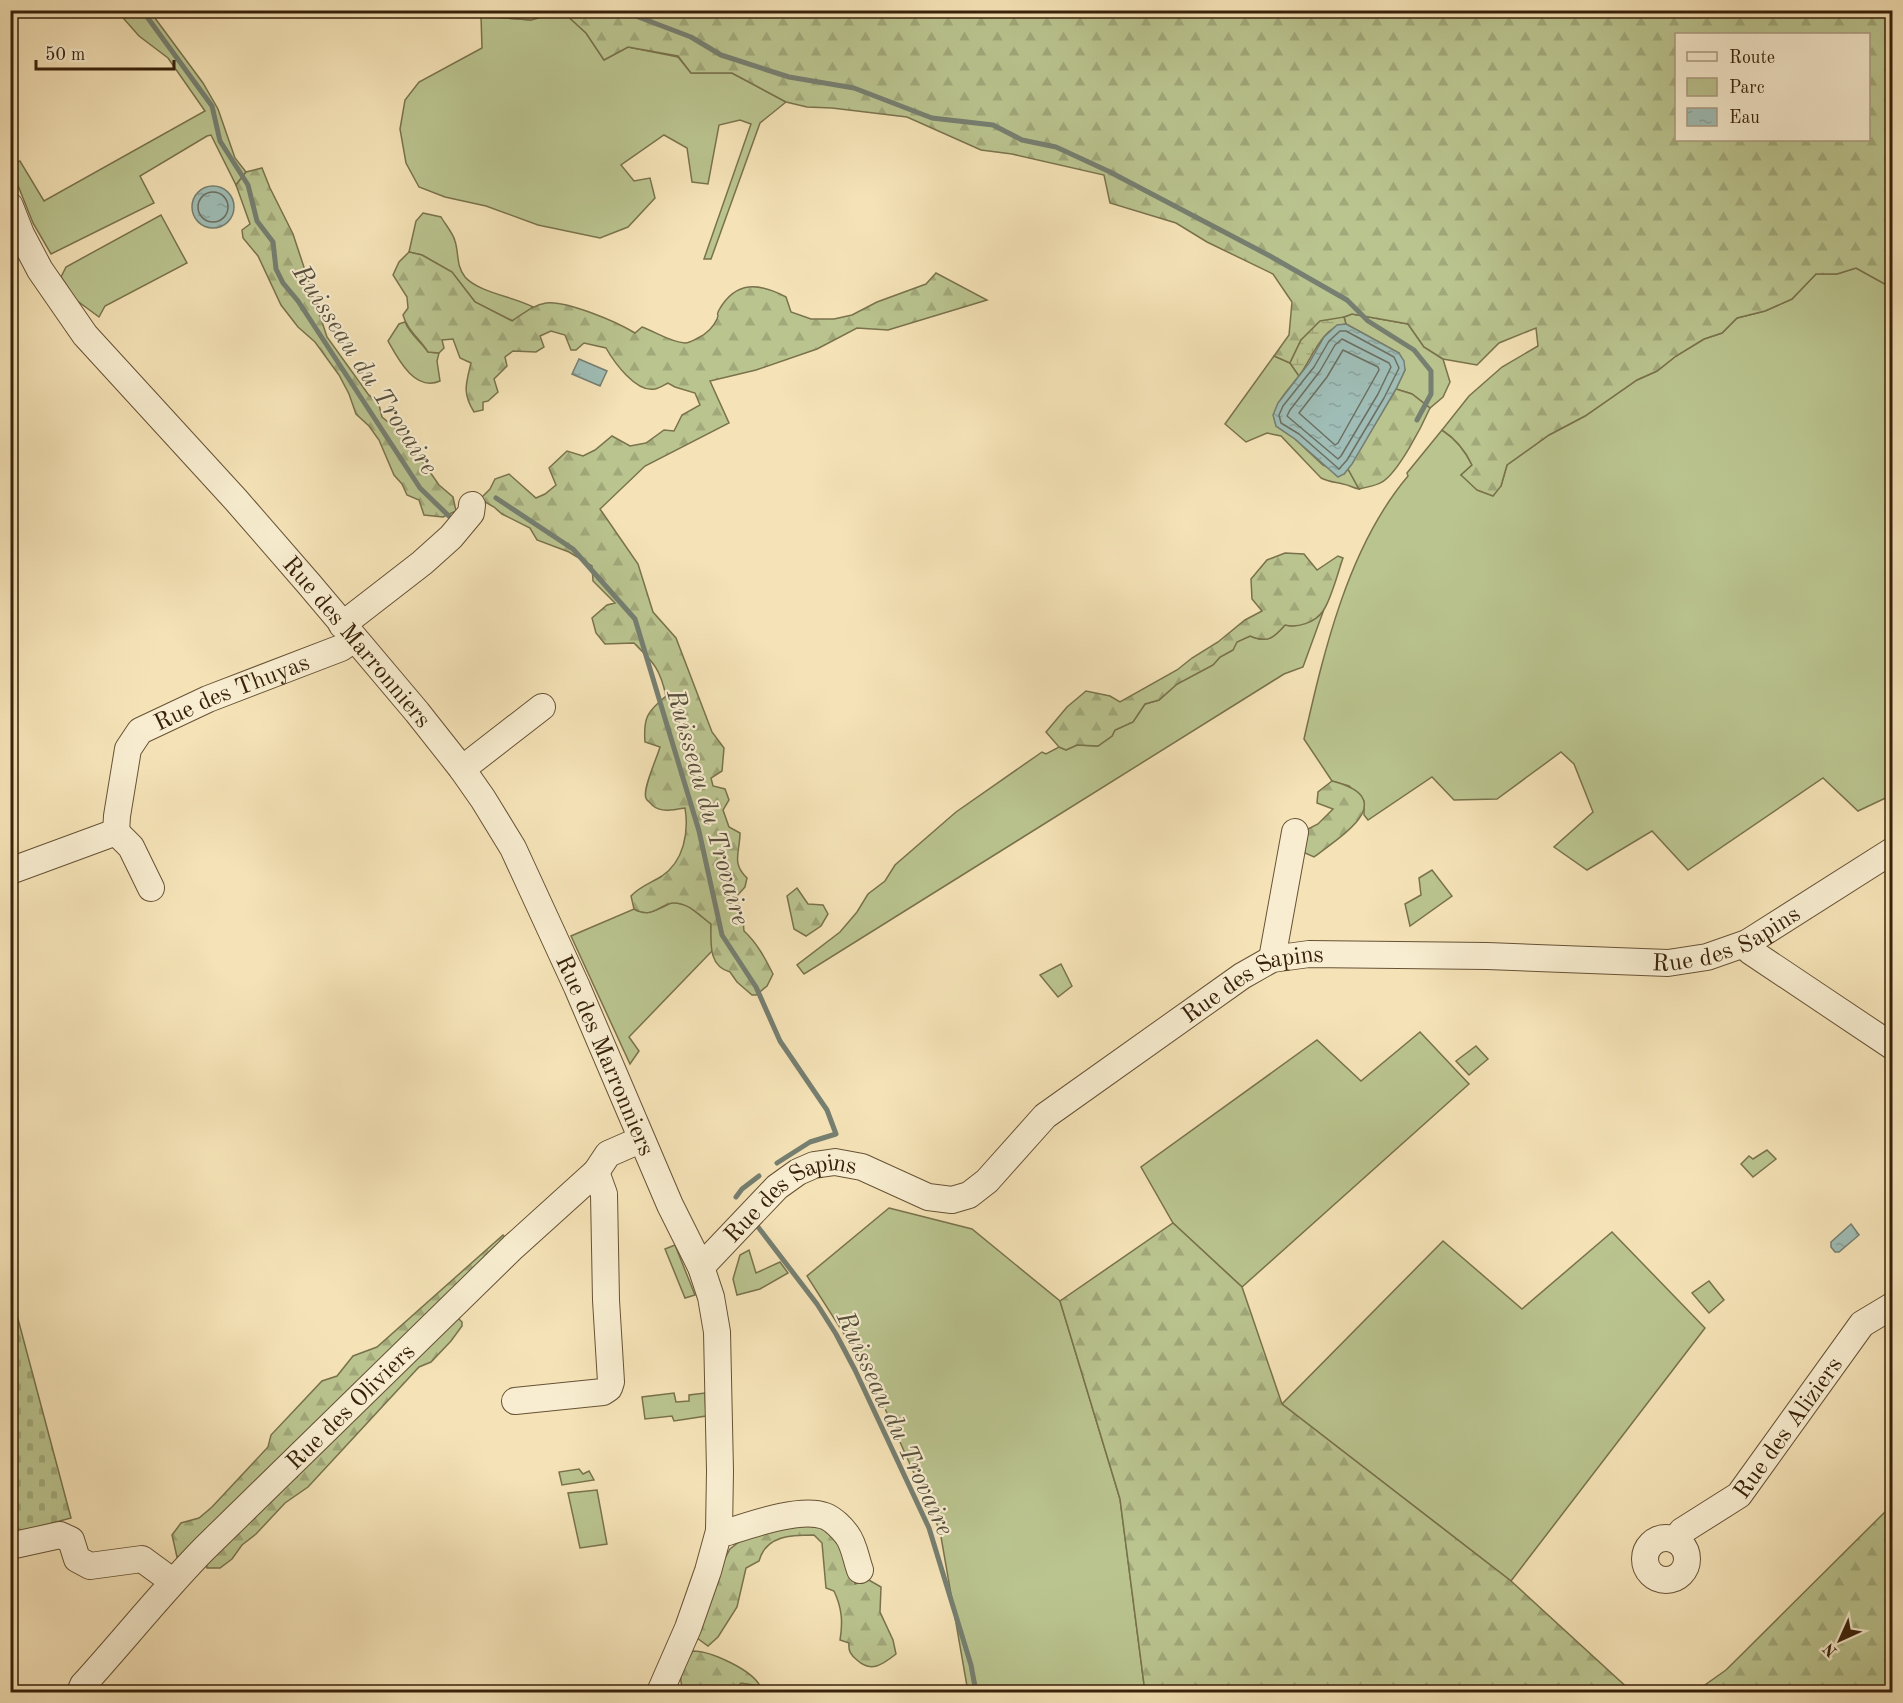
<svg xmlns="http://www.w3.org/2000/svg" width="1903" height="1703" font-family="'Old Standard TT',serif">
<defs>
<pattern id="forest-firs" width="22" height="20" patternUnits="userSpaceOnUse" patternTransform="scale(1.5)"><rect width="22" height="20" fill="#bac48f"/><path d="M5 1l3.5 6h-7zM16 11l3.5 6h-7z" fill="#a1a87a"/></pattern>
<pattern id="wetland-marsh" width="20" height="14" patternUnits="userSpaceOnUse" patternTransform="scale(1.5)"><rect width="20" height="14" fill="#bac48f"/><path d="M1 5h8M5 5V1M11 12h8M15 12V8" fill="none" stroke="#a1a87a"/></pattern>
<pattern id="cemetery-stones" width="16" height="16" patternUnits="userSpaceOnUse" patternTransform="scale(1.5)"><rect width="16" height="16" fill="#bac48f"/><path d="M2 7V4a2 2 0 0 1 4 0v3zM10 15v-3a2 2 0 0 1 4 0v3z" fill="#a1a87a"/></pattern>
<pattern id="water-ripples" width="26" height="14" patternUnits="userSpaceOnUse" patternTransform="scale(1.5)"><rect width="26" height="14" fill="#9fbdb6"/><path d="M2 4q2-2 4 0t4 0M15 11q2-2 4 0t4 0" fill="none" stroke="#8aa29b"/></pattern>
</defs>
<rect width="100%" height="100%" fill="#f5e3b7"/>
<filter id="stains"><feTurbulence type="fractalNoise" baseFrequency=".00333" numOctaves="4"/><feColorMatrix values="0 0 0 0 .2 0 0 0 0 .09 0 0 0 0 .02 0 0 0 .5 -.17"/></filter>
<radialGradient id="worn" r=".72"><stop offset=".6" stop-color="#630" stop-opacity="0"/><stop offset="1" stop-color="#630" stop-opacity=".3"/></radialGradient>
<g fill="#bac48f" stroke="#79724c" stroke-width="1.5">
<path d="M 149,10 L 203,83 L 218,109 L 235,158 L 246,172 L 236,185 L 211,135 L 207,136 L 140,176 L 154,203 L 51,254 L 33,223 L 11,168 L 11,163 L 20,161 L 44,201 L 205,111 L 168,58 L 139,36 L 117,11 Z"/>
<path d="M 562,11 L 586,33 L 604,60 L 628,47 L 678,57 L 691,73 L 732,73 L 786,102 L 760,123 L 711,259 L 704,259 L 751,124 L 740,120 L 719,125 L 708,184 L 692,182 L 687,148 L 664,135 L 621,165 L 634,181 L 650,178 L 655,198 L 628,227 L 600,238 L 538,225 L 486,206 L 445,197 L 419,187 L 406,163 L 400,129 L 405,100 L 419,82 L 482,48 L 481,16 L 531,20 Z"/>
<path d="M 423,213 L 441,217 C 445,224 453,233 455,241 C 459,253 456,266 465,277 C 478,292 514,297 533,307 L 513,321 L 475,302 L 452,272 L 422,255 L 409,252 L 416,221 Z"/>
<path d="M 161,215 L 187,263 L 105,306 L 99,317 L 76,300 L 61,277 L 66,267 Z"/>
<path d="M 1856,268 L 1892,288 L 1892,795 L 1858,811 L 1823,778 L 1688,870 L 1652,831 L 1587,870 L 1554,847 L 1593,812 L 1574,764 L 1561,752 L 1497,799 L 1454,800 L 1432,777 L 1368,820 L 1364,815 L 1364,801 L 1349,786 L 1332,781 L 1304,739 C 1324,651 1348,547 1408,476 L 1407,473 L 1442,430 C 1456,439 1465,450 1472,465 L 1461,475 L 1501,486 L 1507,465 L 1549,435 L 1585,416 L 1637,380 L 1657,371 L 1676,356 L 1704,339 L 1722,333 L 1737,318 L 1765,311 L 1792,299 L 1816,274 L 1837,274 Z"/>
<path d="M 1352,314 L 1408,324 L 1424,347 L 1443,359 L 1450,382 L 1443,397 L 1430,408 L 1412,394 L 1396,389 L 1405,370 L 1399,353 L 1346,324 L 1344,317 Z"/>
<path d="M 405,322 C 409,333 421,342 428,352 L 439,353 L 437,361 L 440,381 C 415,392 398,359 388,341 L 399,324 Z"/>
<path d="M 1274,356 L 1290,363 L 1299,376 C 1286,393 1271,404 1276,426 L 1295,439 L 1323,465 L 1344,474 L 1348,469 L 1359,489 C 1353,488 1349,485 1343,484 C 1335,482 1329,482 1321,478 L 1281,436 L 1267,433 L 1246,442 L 1225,424 Z"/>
<path d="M 1323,612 L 1303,667 L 1284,674 L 804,974 L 797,965 L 840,932 L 857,912 L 868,894 L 885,881 L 895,865 L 956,812 L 1042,752 L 1046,754 L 1059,747 L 1066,750 L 1077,745 L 1098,746 L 1112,736 L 1115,730 L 1133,722 L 1145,704 L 1159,700 L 1177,684 L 1213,665 L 1220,657 L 1233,650 L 1236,642 L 1250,636 C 1267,643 1273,639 1285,625 C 1300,628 1310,621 1323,612 Z"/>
<path d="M 1432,870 L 1452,896 L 1410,926 L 1405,904 L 1421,895 L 1419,878 Z"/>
<path d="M 672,902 L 687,905 L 711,924 L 712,951 L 629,1037 L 639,1051 L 630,1064 L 571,936 L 634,909 C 648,916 660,909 672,902 Z"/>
<path d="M 1061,964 L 1072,986 L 1058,997 L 1040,975 Z"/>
<path d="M 1420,1032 L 1469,1084 L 1242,1287 L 1173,1223 L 1141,1167 L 1317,1040 L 1361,1081 Z"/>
<path d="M 1476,1046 L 1488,1059 L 1469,1075 L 1456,1061 Z"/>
<path d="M 1767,1150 L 1776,1159 L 1753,1177 L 1741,1164 L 1749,1156 L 1753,1159 Z"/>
<path d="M 889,1208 L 972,1229 L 1060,1301 L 1120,1499 L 1145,1692 L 968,1692 L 940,1531 L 869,1373 L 807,1276 Z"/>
<path d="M 1612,1232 L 1705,1328 L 1511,1581 L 1282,1404 L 1443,1241 L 1522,1309 Z"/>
<path d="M 675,1245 L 695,1295 L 685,1298 L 665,1249 Z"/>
<path d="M 749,1250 L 756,1273 L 780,1262 L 788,1273 L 760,1289 L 737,1295 L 733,1279 L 740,1255 Z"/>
<path d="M 1709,1281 L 1724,1300 L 1709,1313 L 1692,1293 Z"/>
<path d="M 674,1393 L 676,1402 L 689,1401 L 689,1395 L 705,1393 L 706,1416 L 674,1421 L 672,1416 L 645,1419 L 642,1397 Z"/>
<path d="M 579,1469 L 583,1474 L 589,1471 L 594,1480 L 562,1485 L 559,1472 Z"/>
<path d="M 597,1490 L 607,1544 L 580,1548 L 568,1493 Z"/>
</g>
<g fill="url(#forest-firs)" stroke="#79724c" stroke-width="1.5" fill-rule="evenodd">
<path d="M 480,11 L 1892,11 L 1892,288 L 1856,268 L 1837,274 L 1816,274 L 1792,299 L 1765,311 L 1737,318 L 1722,333 L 1704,339 L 1676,356 L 1657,371 L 1637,380 L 1585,416 L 1549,435 L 1507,465 L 1501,486 L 1493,496 L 1477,490 L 1461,475 L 1472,465 C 1465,450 1456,439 1442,430 L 1469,396 L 1502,367 L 1538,346 L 1536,328 L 1499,343 L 1477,365 L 1443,359 L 1424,347 L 1408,324 L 1352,314 L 1344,317 L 1301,340 L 1290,363 L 1274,356 L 1289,335 L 1292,302 L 1273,274 L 1207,242 L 1176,223 L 1110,203 L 1104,175 L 1012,154 L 981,150 L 907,117 L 832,108 L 807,107 L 786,102 L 732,73 L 691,73 L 678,56 L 628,47 L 604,60 L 586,33 L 562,11 L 531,20 L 481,16 ZM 1676,34 L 1868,34 L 1868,140 L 1676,140 Z"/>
<path d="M 262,168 L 270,188 L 293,234 L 327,337 L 368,394 L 379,405 L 382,417 L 405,436 L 439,485 L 453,497 L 456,511 L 443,517 L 424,515 L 419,500 L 407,495 L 402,484 L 394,475 L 379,440 L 369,426 L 356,414 L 349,394 L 339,375 L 315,342 L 298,327 L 281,305 L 258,256 L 243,238 L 242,230 L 250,224 L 236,185 L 246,172 Z"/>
<path d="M 409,252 L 422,255 L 452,272 L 475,302 L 512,321 C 523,314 533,305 546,303 C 566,300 617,322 635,333 L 642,327 C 656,332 670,342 685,343 C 690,343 694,340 698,338 C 706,334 713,328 717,319 C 720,311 715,318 719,310 C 736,280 759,283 786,297 L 791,312 L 811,319 L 834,319 L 852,315 L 877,302 L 926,284 L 936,273 L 987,300 L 888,330 L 857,328 L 817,349 L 756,370 L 710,381 L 729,423 L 645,466 L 600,509 L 638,564 L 653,612 L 676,638 L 712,732 L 724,748 L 722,771 L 711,778 L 713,786 L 725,789 L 729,800 L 723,810 L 729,827 L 740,833 C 740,852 731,863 747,878 L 745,887 L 736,897 L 743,921 L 744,931 C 757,943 765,958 773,974 L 767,986 L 756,995 L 752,995 L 737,982 L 730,972 C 708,966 711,943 711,924 C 700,916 689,903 674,903 C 660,903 653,920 634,909 L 631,896 C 640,886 651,883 662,876 C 684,861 689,832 685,808 C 674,810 661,813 652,805 C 651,803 646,800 646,798 C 642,790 657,758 660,747 L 645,742 C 643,717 648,711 666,696 C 660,668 653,662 634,643 L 605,644 L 596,633 L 592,618 L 607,605 L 615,603 L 593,581 L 592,566 L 569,552 L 537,540 L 530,528 L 502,514 L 494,507 L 480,499 L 490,489 L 495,479 L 509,474 L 536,498 L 545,494 L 556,485 L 549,468 L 567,451 L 583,456 L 595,450 L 612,436 L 630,446 L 646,443 L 664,430 L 674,431 L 682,415 L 700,405 L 695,393 L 675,387 L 668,383 C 664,385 659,388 655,389 C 636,393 614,362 606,348 L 584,343 L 576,350 L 571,350 L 565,335 L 551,331 L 540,336 L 544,347 L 536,352 L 513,351 L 505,357 L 507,366 L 494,379 L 498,392 L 488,401 L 483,402 L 483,410 L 474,412 C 462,393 466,384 471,363 L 460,358 L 453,339 L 442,340 L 444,348 L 439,353 L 428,352 C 420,339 407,330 403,315 L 408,308 L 407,297 L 393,275 L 399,262 Z"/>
<path d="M 1396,389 L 1412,394 L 1430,408 C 1422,426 1398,473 1382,482 C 1376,486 1366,487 1359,489 L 1348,469 Z"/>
<path d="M 1285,553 L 1304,554 L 1317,570 L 1338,556 L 1343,558 C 1338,572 1331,600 1323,611 C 1315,623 1297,628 1285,625 C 1273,639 1267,643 1250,636 L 1237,642 L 1233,650 L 1220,657 L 1213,665 L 1177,684 L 1159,700 L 1145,704 L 1133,722 L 1115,730 L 1112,736 L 1098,746 L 1077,745 L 1066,750 L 1059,747 L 1046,732 L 1067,707 L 1086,691 L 1110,696 L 1120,702 L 1177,670 L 1192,658 L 1218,642 L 1245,620 L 1262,611 L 1252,599 L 1251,579 L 1267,560 Z"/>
<path d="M 1332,781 C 1401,799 1343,835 1314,857 L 1305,853 L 1301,842 L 1306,830 L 1318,824 L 1333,809 L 1317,803 L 1318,792 Z"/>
<path d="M 797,888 L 808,904 L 823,905 L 828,914 L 821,926 L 806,936 L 794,929 L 787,896 Z"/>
<path d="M 1173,1223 L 1242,1287 L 1282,1404 L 1511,1581 L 1632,1692 L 1145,1692 L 1120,1499 L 1060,1301 Z"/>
<path d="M 503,1235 L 509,1241 L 189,1553 L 177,1557 L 172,1535 L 181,1523 L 199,1518 L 212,1507 L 268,1447 L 271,1435 L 322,1381 L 337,1376 L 353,1356 L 377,1347 Z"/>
<path d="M 454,1314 L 462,1322 L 462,1326 L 451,1341 L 431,1362 L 419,1367 L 308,1487 L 285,1503 L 256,1534 L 242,1545 L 232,1559 L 220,1568 L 207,1568 L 206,1564 L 262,1500 L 297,1477 L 308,1454 Z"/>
<path d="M 1892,1505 L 1892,1692 L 1695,1692 L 1726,1670 Z"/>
<path d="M 809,1519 L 835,1531 L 849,1556 L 855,1584 L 869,1580 L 881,1587 L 880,1612 L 893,1640 L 896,1654 C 882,1665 871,1673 857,1660 C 851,1655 848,1651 849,1643 L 840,1640 C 843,1622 842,1608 834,1591 L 826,1588 L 822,1543 L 814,1535 C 792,1535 766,1535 759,1561 L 746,1568 L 737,1607 L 718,1637 L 708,1646 L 697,1638 L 702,1616 L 710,1603 L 712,1589 L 718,1571 L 730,1549 L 749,1534 Z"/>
<path d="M 693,1651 C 711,1651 752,1670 760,1686 L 741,1683 L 736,1689 L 728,1691 L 722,1686 L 705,1692 L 685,1692 C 675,1677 684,1665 693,1651 Z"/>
</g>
<path fill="url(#wetland-marsh)" stroke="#79724c" stroke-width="1.5" d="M 1344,317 L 1346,324 C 1322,326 1312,359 1299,376 L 1290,363 L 1301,340 L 1320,321 Z"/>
<path fill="url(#cemetery-stones)" stroke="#79724c" stroke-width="1.5" d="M 10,1289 L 71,1518 L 11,1534 Z"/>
<g fill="url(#water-ripples)" stroke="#767f71" stroke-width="1.5">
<circle cx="213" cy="207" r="21"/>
<path d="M 1346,324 L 1399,353 L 1404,361 L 1405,370 L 1396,389 L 1352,464 L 1344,474 L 1338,477 L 1295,439 L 1276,426 L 1273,415 L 1278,403 L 1309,363 L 1324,337 L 1337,325 Z"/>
<path d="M 579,359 L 607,371 L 600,386 L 572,374 Z"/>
<path d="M 1851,1224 L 1859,1235 L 1839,1252 L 1835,1252 L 1831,1247 L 1831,1242 Z"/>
</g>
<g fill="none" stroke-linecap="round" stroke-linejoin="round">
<g stroke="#6c6f60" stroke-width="1.5">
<circle cx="213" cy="207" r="15"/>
<path d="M 1340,331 L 1346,331 L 1394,357 L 1399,368 L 1384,398 L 1347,460 L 1339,469 L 1299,434 L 1281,423 L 1279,415 L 1283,406 L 1314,367 L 1329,341 Z"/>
<path d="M 1342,339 L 1389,363 L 1391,367 L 1378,394 L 1341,456 L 1338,459 L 1287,416 L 1290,410 L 1320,371 L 1335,345 Z"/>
<path d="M 1343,350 L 1378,367 L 1379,370 L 1338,443 L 1335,445 L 1299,413 L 1327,377 Z"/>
</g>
<g stroke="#767f71" stroke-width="5">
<path d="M 142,10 L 212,106 L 220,141 L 248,185 L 257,221 L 273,242 L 276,269 L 283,283 L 298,301 L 420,488 L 454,521"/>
<path d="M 620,10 L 691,37 L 721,55 L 789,77 L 854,88 L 932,118 L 993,125 L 1022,140 L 1056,147 L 1108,171 L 1270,256 L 1347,300 L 1368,321 L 1414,350 L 1431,371 L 1431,394 L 1417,420"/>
<path d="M 500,11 L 500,10"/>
<path d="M 496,498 L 573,549 L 635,619 L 699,831 L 722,935 L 756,987 L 780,1041 L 827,1110 L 836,1134 L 810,1142 L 777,1163"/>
<path d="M 736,1197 L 742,1189 L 759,1176"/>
<path d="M 755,1223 L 817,1304 L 836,1334 L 855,1370 L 929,1528 L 971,1665 L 976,1692"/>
</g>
<g stroke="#675235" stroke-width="28">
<g id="minor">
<path id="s1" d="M 10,206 L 21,234 L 40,270 L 85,335 L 236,500 L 309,584 L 417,712 L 462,769 L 483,799 L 513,848 L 577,987 L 670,1205 L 701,1267 L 711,1297 L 717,1332 L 720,1471 L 719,1531 L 708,1571 L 688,1628 L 660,1692"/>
<path d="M 342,625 L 422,563 L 451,537 L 471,513 L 472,505"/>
<path d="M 462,769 L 542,707"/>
<path d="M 116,832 L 131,847 L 151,888"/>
<path id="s2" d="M 10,871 L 116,832 L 117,816 L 128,749 L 140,731 L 208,699 L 341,648 L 354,639"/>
<path d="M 1747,943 L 1750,951 L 1892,1046"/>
<path d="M 1272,959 L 1295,832"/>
<path id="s3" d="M 701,1267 L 777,1187 L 798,1172 L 814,1165 L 835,1162 L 862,1167 L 928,1197 L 952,1200 L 969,1195 L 987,1181 L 1045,1116 L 1242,976 L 1272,959 L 1309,954 L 1487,956 L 1668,963 L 1707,957 L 1747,943 L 1892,851"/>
<path d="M 515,1401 L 603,1392 L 609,1388 L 611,1382 L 606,1300 L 604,1194 L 596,1172"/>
<path d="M 719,1531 L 728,1532 C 753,1524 801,1507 825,1516 C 833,1519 842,1528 847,1535 C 854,1544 856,1559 860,1570"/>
<circle cx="1666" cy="1559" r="21"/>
<path id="s4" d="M 1675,1540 L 1682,1531 L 1739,1495 L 1862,1324 L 1892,1306"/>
<path d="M 10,1546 L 60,1535 L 71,1540 L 77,1559 L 90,1566 L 142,1559 L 172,1581"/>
<path id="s5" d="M 80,1692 L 83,1685 C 124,1640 161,1593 204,1549 L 513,1247 L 596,1172 L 608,1154 L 640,1140"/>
</g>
</g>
<use href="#minor" stroke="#f8edd0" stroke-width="26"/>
</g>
<g text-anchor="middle" stroke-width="4.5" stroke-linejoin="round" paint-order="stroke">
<g font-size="24" fill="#38210a" stroke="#f8edd0">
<text dy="8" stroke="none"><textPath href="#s1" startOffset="560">Rue des Marronniers</textPath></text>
<text dy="8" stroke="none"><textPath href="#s2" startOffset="318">Rue des Thuyas</textPath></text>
<text dy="8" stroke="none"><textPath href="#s3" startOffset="1162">Rue des Sapins</textPath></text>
<text dy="8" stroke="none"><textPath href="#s3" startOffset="676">Rue des Sapins</textPath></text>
<text dy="8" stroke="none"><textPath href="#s1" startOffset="1046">Rue des Marronniers</textPath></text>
<text dy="8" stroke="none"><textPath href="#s3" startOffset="118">Rue des Sapins</textPath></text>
<text dy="8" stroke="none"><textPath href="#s5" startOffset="394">Rue des Oliviers</textPath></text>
<text dy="8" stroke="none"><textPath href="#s4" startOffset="162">Rue des Aliziers</textPath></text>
</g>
<g font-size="26" font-style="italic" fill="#57503e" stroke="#f8edd0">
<text transform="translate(366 369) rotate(57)" y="9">Ruisseau du Trovaire</text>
<text transform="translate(709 807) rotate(74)" y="9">Ruisseau du Trovaire</text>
<text transform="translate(896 1423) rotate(65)" y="9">Ruisseau du Trovaire</text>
</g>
</g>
<rect width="1903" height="1703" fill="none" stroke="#f5e3b7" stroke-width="36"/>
<rect x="12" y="12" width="1879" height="1679" fill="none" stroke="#38210a" stroke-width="3"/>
<rect x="18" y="18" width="1867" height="1667" fill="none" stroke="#38210a" stroke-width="1.5"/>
<rect x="1675" y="33" width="195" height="108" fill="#f8edd0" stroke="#ab9b81" stroke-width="1.5"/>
<rect x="1687" y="52" width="30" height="9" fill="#f8edd0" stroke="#ab9b81" stroke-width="1.5"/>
<text x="1729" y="63" font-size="18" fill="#38210a">Route</text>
<rect x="1687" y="78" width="30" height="18" fill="#bac48f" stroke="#ab9b81" stroke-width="1.5"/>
<text x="1729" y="93" font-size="18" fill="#38210a">Parc</text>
<rect x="1687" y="108" width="30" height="18" fill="url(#water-ripples)" stroke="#ab9b81" stroke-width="1.5"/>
<text x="1729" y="123" font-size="18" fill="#38210a">Eau</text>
<g transform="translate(1840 1640) rotate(225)" stroke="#f8edd0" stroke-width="4.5" paint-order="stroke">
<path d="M0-4.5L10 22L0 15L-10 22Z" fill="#38210a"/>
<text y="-9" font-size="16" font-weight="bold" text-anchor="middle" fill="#38210a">N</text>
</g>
<path d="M36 60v9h138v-9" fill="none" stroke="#38210a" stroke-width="3"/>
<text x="45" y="60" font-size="18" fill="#38210a" stroke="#f8edd0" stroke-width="4.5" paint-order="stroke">50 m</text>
<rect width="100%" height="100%" filter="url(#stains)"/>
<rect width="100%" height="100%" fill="url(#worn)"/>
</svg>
